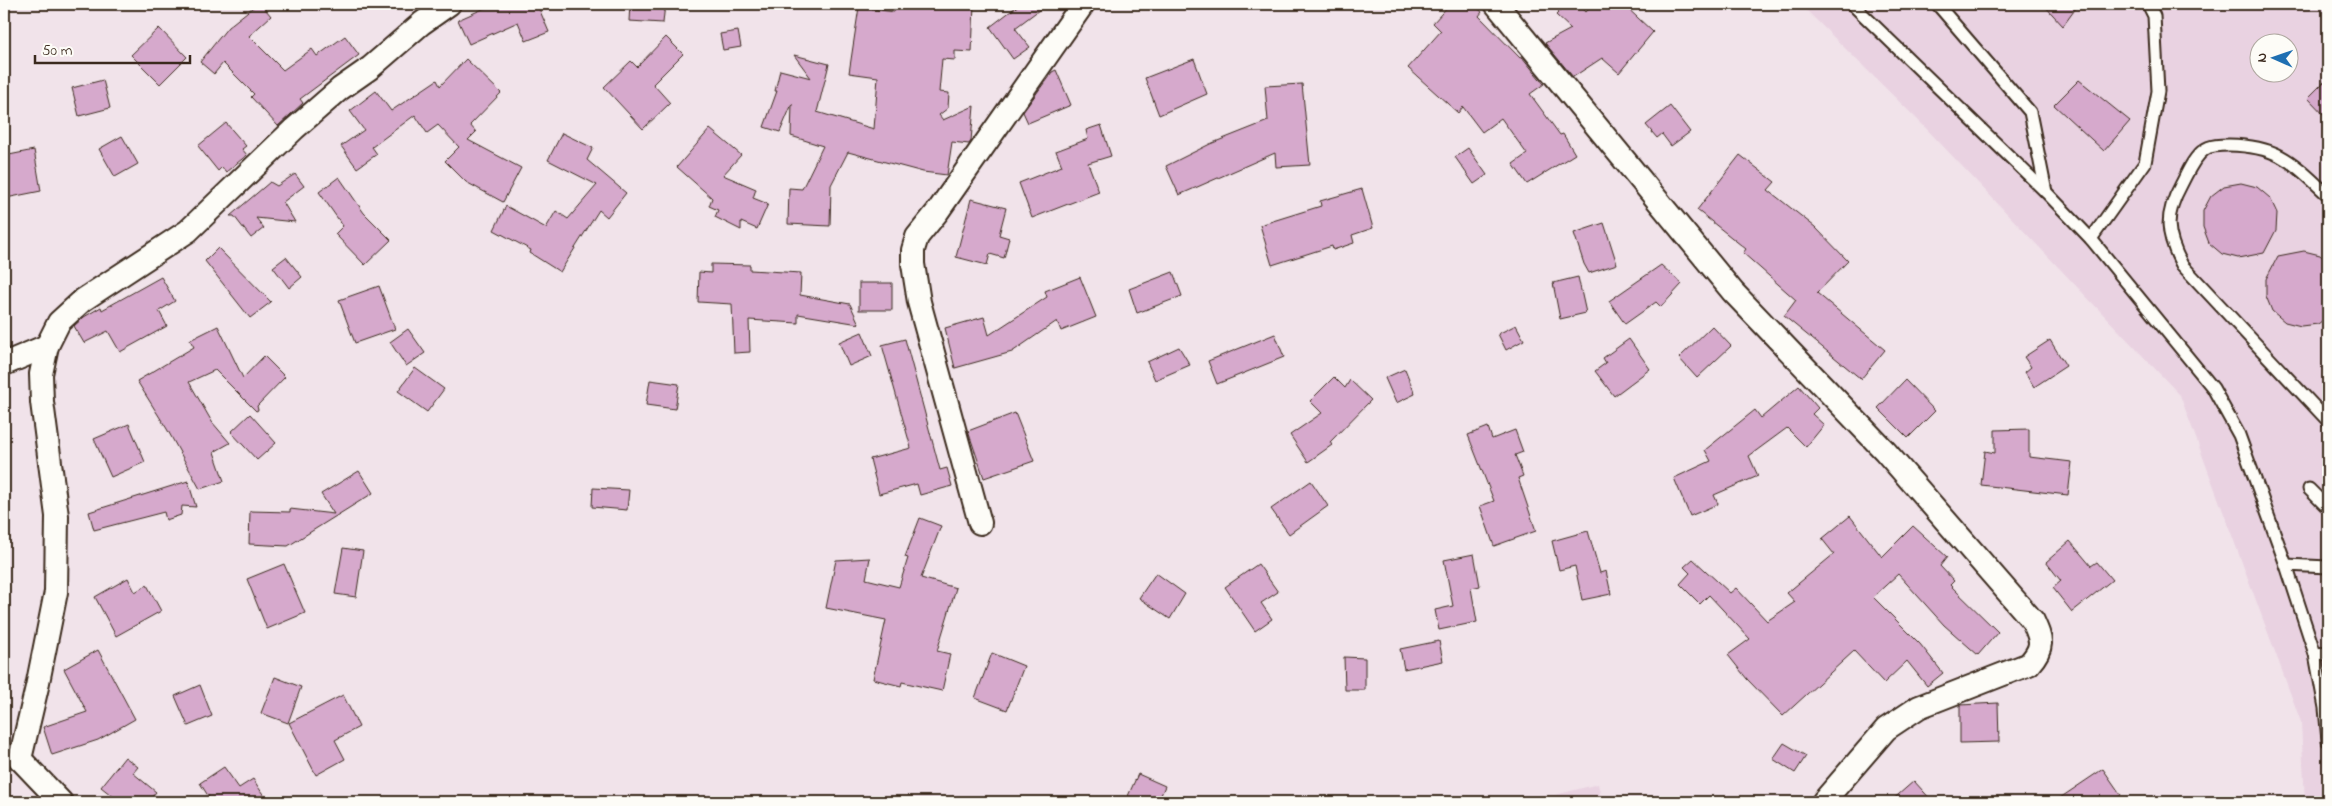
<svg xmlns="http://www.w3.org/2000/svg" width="2332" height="806" font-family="'Indie Flower',sans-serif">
<rect width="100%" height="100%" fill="#f1e3ea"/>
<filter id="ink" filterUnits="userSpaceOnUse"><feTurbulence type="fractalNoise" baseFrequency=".02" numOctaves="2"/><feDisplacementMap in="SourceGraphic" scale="10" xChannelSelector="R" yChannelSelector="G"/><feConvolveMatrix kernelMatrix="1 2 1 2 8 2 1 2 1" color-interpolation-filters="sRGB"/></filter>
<g filter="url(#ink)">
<g fill="#e9d2e1" fill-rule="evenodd">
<path d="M 1800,4 L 2328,4 L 2328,802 L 2305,802 L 2301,722 L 2180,395 L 1920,122 ZM 2260,42 L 2290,42 L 2290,72 L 2260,72 Z"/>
<path d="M 1598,784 L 1602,802 L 1528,802 Z"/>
</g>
<g fill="#d6a9cc" stroke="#3b2a1e">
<path d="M 257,4 L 261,4 L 271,16 L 249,36 L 283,70 L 312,49 L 317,56 L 345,36 L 359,55 L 300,99 L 303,103 L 278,126 L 251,97 L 254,94 L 223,63 L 214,74 L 200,62 L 228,27 Z"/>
<path d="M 494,4 L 537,4 L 549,32 L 526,41 L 518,22 L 469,44 L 458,20 Z"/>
<path d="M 630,4 L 665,4 L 663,23 L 629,21 Z"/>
<path d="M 895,4 L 974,4 L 972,52 L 955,51 L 955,60 L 942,59 L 939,92 L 949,93 L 948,108 L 939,115 L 943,120 L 974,106 L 971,141 L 969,144 L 952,142 L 947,175 L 923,172 L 848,152 L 831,185 L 830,226 L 788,224 L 789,188 L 802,189 L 823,146 L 791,136 L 792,104 L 780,132 L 764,127 L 777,91 L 775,91 L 780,70 L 811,78 L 794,55 L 829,64 L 817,112 L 874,129 L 878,77 L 849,73 L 859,7 L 894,12 Z"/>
<path d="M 1020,4 L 1047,4 L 1015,28 L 1030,47 L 1013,59 L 990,27 Z"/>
<path d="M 1450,4 L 1473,4 L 1482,12 L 1479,16 L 1520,58 L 1522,57 L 1544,84 L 1530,94 L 1560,135 L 1563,134 L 1575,154 L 1527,184 L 1513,164 L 1527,154 L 1501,118 L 1482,132 L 1463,107 L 1458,113 L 1408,68 L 1441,31 L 1433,23 Z"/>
<path d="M 1567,4 L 1578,4 L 1586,12 L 1594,4 L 1623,4 L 1653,32 L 1619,73 L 1602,58 L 1573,77 L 1545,43 L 1571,29 L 1556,15 Z"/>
<path d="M 2043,4 L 2079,4 L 2063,26 Z"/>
<path d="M 159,28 L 187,57 L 160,84 L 131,55 Z"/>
<path d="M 738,31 L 741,47 L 723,50 L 720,34 Z"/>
<path d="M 666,37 L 683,54 L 653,84 L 670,103 L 643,129 L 604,87 L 631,61 L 637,67 Z"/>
<path d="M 466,59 L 501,93 L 470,125 L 476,132 L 468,140 L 521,168 L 503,202 L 466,182 L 445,161 L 459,147 L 438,125 L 427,133 L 415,115 L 372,147 L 377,154 L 357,168 L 341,146 L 364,130 L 350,111 L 376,91 L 391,111 L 437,80 L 440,86 Z"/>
<path d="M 1194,59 L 1207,94 L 1159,115 L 1145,78 Z"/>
<path d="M 1056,70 L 1071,105 L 1028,123 L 1023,112 L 1052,72 Z"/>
<path d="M 2328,78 L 2328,119 L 2308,98 Z"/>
<path d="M 103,80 L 110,108 L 79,116 L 72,88 Z"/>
<path d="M 2079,80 L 2130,121 L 2104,151 L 2054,105 Z"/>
<path d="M 1302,84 L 1310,165 L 1276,167 L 1275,153 L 1179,195 L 1166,166 L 1210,144 L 1268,121 L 1265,86 Z"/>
<path d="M 1670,106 L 1690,132 L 1671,146 L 1662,134 L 1657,138 L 1646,125 Z"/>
<path d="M 226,123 L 246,146 L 242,149 L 247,155 L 226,172 L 222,167 L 218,171 L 198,146 Z"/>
<path d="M 1101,125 L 1111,156 L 1088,163 L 1099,192 L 1032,218 L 1019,183 L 1062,166 L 1056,151 L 1088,139 L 1086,130 Z"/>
<path d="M 710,129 L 741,155 L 723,175 L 756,189 L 753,198 L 768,204 L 757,229 L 741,222 L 741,230 L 715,217 L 718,210 L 709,206 L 712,198 L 677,167 Z"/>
<path d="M 562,133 L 593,148 L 587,160 L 626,193 L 607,217 L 599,210 L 560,272 L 530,253 L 531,250 L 494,230 L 506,206 L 546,228 L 556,211 L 568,219 L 597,185 L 548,160 Z"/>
<path d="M 122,136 L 138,164 L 115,177 L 99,149 Z"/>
<path d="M 1468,148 L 1487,175 L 1474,184 L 1455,157 Z"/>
<path d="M 34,150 L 41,191 L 6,198 L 4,156 Z"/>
<path d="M 1740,155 L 1775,182 L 1768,190 L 1815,227 L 1848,261 L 1817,293 L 1885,350 L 1861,379 L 1784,316 L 1796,300 L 1743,253 L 1746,249 L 1697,210 Z"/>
<path d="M 295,174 L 304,186 L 283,202 L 295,222 L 256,218 L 264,228 L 251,238 L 234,216 L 230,216 L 270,182 L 277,186 Z"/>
<path d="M 339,177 L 364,213 L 391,240 L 365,265 L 335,234 L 343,226 L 319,192 Z"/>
<path d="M 2241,183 L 2257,187 L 2270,198 L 2277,213 L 2276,230 L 2264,253 L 2238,258 L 2222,254 L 2209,243 L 2203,227 L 2203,211 L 2211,196 L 2224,186 Z"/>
<path d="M 1362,189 L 1373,228 L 1352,235 L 1354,243 L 1333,250 L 1332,246 L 1272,265 L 1260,225 L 1321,206 L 1320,201 Z"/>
<path d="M 971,199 L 1006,208 L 999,235 L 1009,238 L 1004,258 L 990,254 L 987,265 L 956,257 Z"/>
<path d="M 1604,223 L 1617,264 L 1589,273 L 1584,264 L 1574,233 Z"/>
<path d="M 218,248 L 271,302 L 250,318 L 205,261 Z"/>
<path d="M 2304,251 L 2320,255 L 2328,262 L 2328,316 L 2318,324 L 2301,326 L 2285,322 L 2272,311 L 2266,296 L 2266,279 L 2278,256 Z"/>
<path d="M 286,257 L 302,277 L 289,288 L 273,267 Z"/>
<path d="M 711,264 L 750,265 L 750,270 L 801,273 L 800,295 L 850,304 L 859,324 L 798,314 L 798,323 L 749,320 L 750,352 L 734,353 L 732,304 L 698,302 L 699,272 L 711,273 Z"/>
<path d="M 1661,265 L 1682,284 L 1661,307 L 1656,302 L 1625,324 L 1609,301 Z"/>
<path d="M 1173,272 L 1182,296 L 1137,313 L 1129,289 Z"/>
<path d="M 161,277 L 175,301 L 159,311 L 167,326 L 120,352 L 108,331 L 84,343 L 74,326 L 84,317 L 101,307 L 102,310 Z"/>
<path d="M 1080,277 L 1096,317 L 1061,331 L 1057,321 L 1012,352 L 955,368 L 945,328 L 984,317 L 989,335 L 1047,297 L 1045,291 Z"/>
<path d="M 1578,277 L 1586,313 L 1560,319 L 1553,283 Z"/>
<rect x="859" y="283" width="33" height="27"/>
<path d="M 379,286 L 395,329 L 355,343 L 339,300 Z"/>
<path d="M 1516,325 L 1524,340 L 1506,350 L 1498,334 Z"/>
<path d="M 218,326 L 243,378 L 264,356 L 285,377 L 257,406 L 258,410 L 256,411 L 215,370 L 189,382 L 212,422 L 230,443 L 214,452 L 224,481 L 200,489 L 167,429 L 137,381 L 194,347 L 190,340 Z"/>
<path d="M 1712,326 L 1731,346 L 1697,378 L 1679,358 Z"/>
<path d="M 408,329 L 425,353 L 406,366 L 390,342 Z"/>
<path d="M 862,332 L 872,356 L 849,366 L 839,342 Z"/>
<path d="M 1275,334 L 1284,357 L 1217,384 L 1208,361 Z"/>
<path d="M 905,339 L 940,470 L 947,468 L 952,486 L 920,495 L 917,484 L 879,494 L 870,459 L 911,448 L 882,345 Z"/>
<path d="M 1629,339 L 1650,369 L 1614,396 L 1595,371 L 1606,363 L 1603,358 Z"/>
<path d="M 2050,340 L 2066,366 L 2034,387 L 2025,372 L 2031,367 L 2024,357 Z"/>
<path d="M 1179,347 L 1190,365 L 1155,380 L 1147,362 Z"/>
<path d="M 415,368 L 444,389 L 427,412 L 398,391 Z"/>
<path d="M 1405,369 L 1415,394 L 1396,403 L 1385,378 Z"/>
<path d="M 1334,377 L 1345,388 L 1350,380 L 1371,400 L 1330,442 L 1332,445 L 1308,462 L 1290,435 L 1322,413 L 1310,401 Z"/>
<path d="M 650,380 L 679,384 L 675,409 L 646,405 Z"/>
<path d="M 1905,380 L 1935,411 L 1908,438 L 1878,408 Z"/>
<path d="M 1799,386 L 1818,408 L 1812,414 L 1824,425 L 1806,447 L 1787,428 L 1749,456 L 1758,476 L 1714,495 L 1718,504 L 1690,516 L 1674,478 L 1711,461 L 1705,450 L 1755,410 L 1761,418 Z"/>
<path d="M 1015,413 L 1034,461 L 984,478 L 968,431 Z"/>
<path d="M 250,414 L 276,443 L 257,460 L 231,432 Z"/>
<path d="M 129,424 L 145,462 L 111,477 L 94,439 Z"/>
<path d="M 1488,427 L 1492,439 L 1515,430 L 1523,452 L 1515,455 L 1523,476 L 1518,478 L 1536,531 L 1494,546 L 1480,506 L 1494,501 L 1468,435 Z"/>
<path d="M 2029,429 L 2029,457 L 2072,462 L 2068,495 L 1981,485 L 1985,451 L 1995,453 L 1995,430 Z"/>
<path d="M 359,471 L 373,493 L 288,546 L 249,544 L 250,511 L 290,512 L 290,509 L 334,514 L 321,494 Z"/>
<path d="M 188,481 L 196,507 L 182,506 L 181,515 L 166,520 L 164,512 L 94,530 L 89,512 Z"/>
<path d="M 1311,481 L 1328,506 L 1289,534 L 1271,509 Z"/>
<path d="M 593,488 L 629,490 L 627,510 L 592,507 Z"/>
<path d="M 1850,516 L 1882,557 L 1913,526 L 1947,557 L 1940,566 L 1954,581 L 1950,585 L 1998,632 L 1978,655 L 1944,625 L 1898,574 L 1873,597 L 1920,644 L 1943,673 L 1927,686 L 1907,661 L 1884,683 L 1854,651 L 1783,716 L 1747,679 L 1728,655 L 1750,639 L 1709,595 L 1700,604 L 1680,584 L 1690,573 L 1684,567 L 1693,559 L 1730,593 L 1736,588 L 1767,621 L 1795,602 L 1787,593 L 1834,554 L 1822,539 Z"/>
<path d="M 920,518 L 941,526 L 921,578 L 956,588 L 937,651 L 950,654 L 942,691 L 902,682 L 901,686 L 873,679 L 886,620 L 826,608 L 836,560 L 870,558 L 866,579 L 899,587 L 908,558 L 905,557 Z"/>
<path d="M 1588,531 L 1600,573 L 1606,571 L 1611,594 L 1582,600 L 1575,566 L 1559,570 L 1552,541 Z"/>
<path d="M 2070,541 L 2091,566 L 2097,562 L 2112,580 L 2072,612 L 2053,588 L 2061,581 L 2046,562 Z"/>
<path d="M 343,548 L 363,551 L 356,597 L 335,594 Z"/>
<path d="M 1474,554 L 1480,586 L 1471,588 L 1477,622 L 1439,630 L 1435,610 L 1453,606 L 1444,560 Z"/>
<path d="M 284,564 L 305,613 L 267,629 L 247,579 Z"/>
<path d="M 1258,564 L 1278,592 L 1261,603 L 1272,619 L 1255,631 L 1225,587 Z"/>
<path d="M 1156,573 L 1185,594 L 1170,619 L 1139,598 Z"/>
<path d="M 128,578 L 135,592 L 147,585 L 161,611 L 116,636 L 95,597 Z"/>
<path d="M 1439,641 L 1443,661 L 1404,669 L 1400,649 Z"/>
<path d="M 98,650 L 135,719 L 98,740 L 52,755 L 43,727 L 87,712 L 64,669 Z"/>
<path d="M 992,653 L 1024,666 L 1007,710 L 975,698 Z"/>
<path d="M 1344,657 L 1365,658 L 1365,690 L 1345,690 Z"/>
<path d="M 275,677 L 301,687 L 288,723 L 261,713 Z"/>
<path d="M 200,685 L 212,716 L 188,726 L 175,696 Z"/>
<path d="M 343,695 L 359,727 L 335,740 L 345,759 L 316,775 L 289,723 Z"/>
<path d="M 1998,703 L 1999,742 L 1960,743 L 1960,705 Z"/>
<path d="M 1784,743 L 1806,756 L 1795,773 L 1773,759 Z"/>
<path d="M 125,757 L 138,767 L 133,773 L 156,792 L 148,802 L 120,802 L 101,787 Z"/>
<path d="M 224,767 L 239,788 L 253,779 L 268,802 L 212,802 L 200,783 Z"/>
<path d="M 2103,769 L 2121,795 L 2111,802 L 2054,802 Z"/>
<path d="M 1138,774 L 1165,786 L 1158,802 L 1141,802 L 1128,796 Z"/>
<path d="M 1914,781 L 1933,802 L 1890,802 Z"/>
</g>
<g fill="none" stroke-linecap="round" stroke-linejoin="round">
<g stroke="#3b2a1e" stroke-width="15">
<g id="service">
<path d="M 1852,4 L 2046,192 L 2091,239 L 2213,388 L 2239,435 L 2286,565 L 2315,654 L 2325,708 L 2328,741"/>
<path d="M 1937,4 L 2030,112 L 2046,192"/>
<path d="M 2328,195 C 2293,163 2280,146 2229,145 C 2221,145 2210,145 2204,150 C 2193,158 2187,174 2181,185 C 2164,216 2166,234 2182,265 L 2328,421"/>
<path d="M 2091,239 L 2145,163 L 2158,91 L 2154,16 L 2148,4"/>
<path d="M 2309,489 L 2328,508"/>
<path d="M 2286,565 L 2328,567"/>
<path d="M 2315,654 L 2328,653"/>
</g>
</g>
<g stroke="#3b2a1e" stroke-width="26">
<g id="minor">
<path d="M 1496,4 L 1733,292 L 1885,451 L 2033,621 C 2042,641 2044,647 2029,664 L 1919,707 L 1886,729 L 1823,802"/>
<path d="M 4,364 L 47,346"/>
<path d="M 980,523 L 919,302 L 913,264 L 913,250 L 917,237 L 938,211 L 1083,4"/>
<path d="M 20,759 L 37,687 L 56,592 L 57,516 L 42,402 L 41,374 L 47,346 L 59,322 L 83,300 L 188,231 L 294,129 L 340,89 L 370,68 L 422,23 L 449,4"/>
<path d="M 20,759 L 61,802"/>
</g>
</g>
<use href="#service" stroke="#fdfcf7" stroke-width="11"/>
<use href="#minor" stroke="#fdfcf7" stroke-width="22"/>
</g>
</g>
<rect width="2332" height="806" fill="none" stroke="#fdfcf7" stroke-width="20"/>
<rect x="10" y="10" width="2312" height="786" fill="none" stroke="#3b2a1e" stroke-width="2" filter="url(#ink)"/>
<g transform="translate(2274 58) rotate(272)"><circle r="24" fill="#fdfcf7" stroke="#afa8a0"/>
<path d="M0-4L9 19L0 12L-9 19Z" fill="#1f6fb2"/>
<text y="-8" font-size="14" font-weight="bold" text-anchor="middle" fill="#3b2a1e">N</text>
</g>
<path d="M35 55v8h155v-8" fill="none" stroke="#3b2a1e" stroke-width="2.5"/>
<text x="42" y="55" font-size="15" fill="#3b2a1e" stroke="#fdfcf7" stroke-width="4" paint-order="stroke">50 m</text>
</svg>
